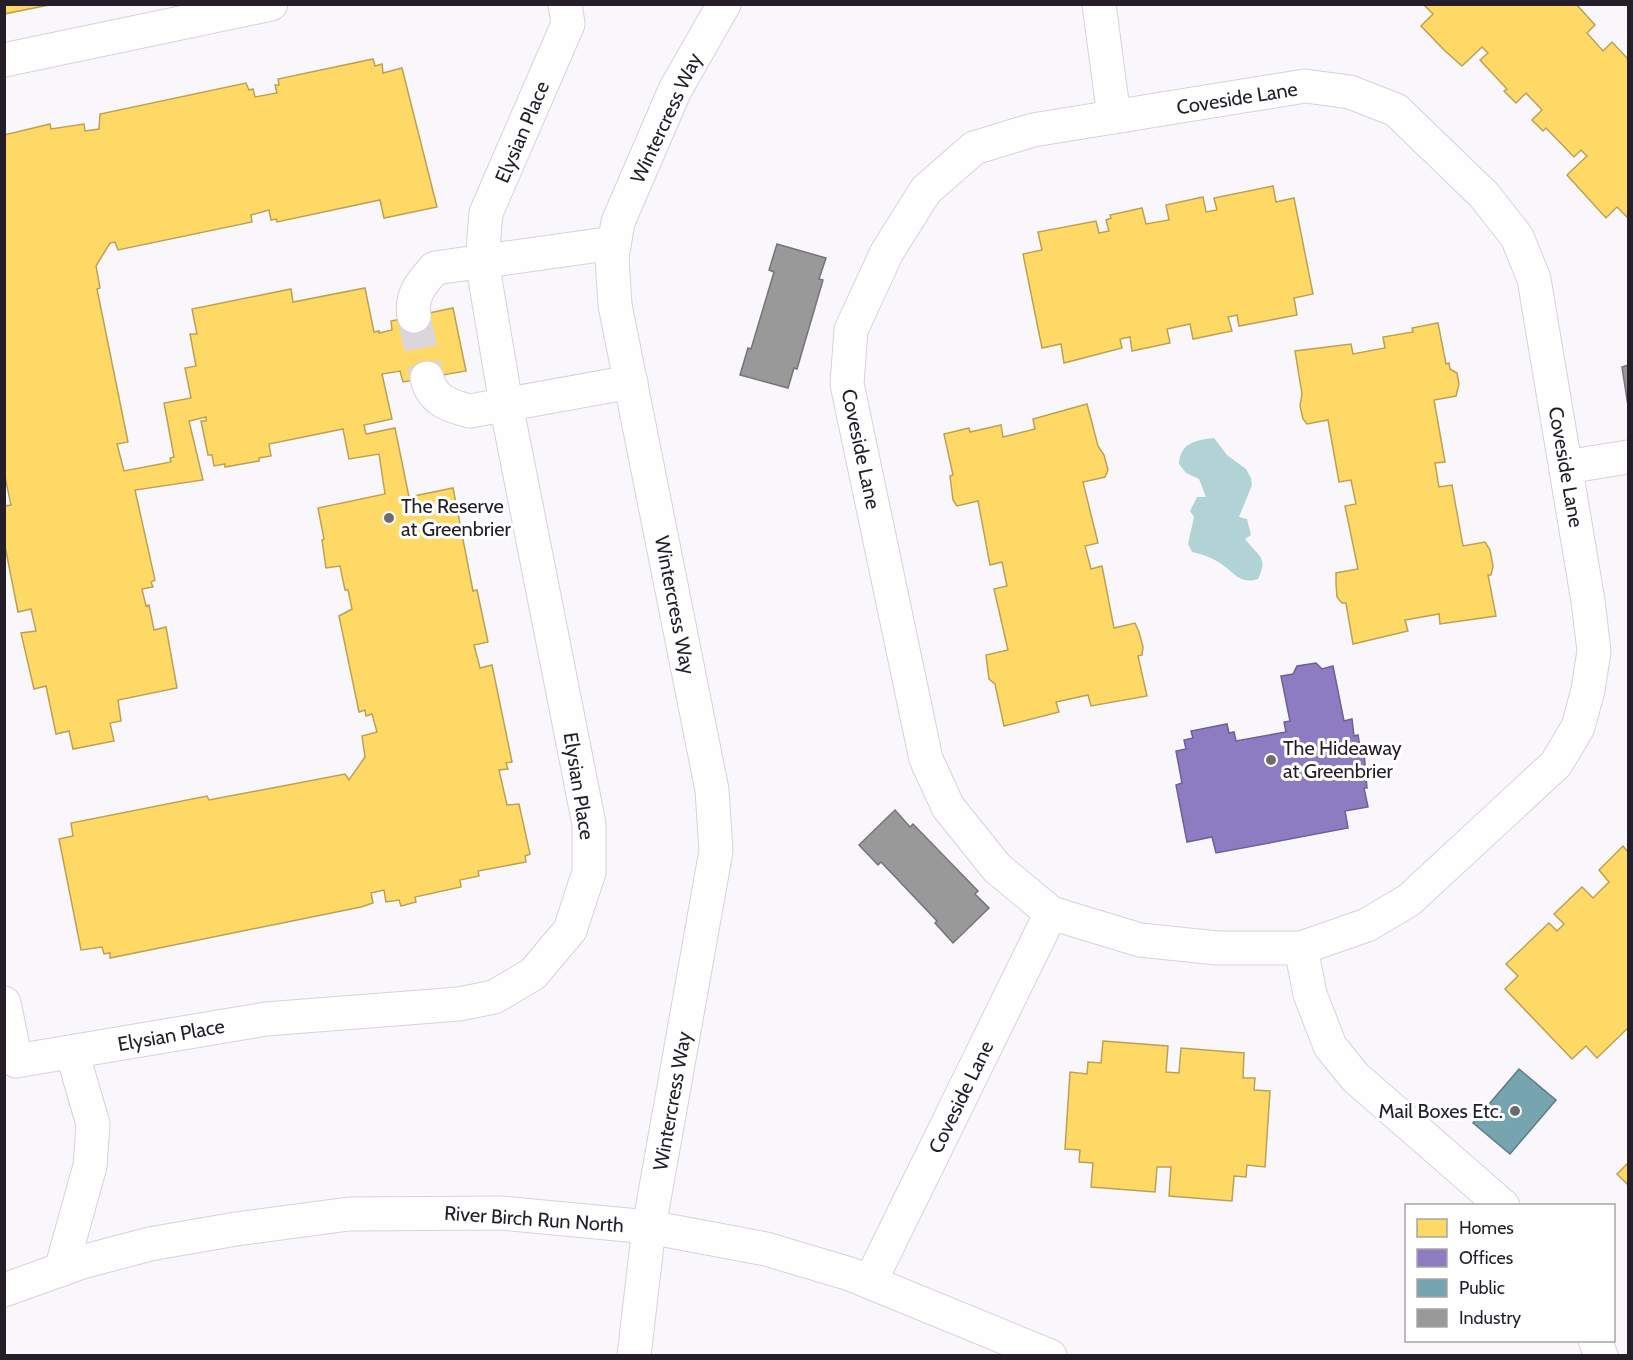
<svg xmlns="http://www.w3.org/2000/svg" width="1633" height="1360" font-family="Cabin,sans-serif">
<rect width="100%" height="100%" fill="#faf7fc"/>
<path fill="#b1d3d6" d="M 1214,438 L 1227,455 L 1246,469 L 1251,478 L 1252,485 L 1239,517 L 1247,519 L 1251,535 L 1245,539 C 1258,556 1269,557 1258,579 C 1239,585 1234,572 1220,563 C 1211,557 1201,554 1192,552 L 1188,544 L 1194,517 L 1190,511 L 1197,497 L 1206,497 L 1199,479 L 1186,473 L 1179,464 C 1180,443 1196,440 1214,438 Z"/>
<g fill="#ffd966" stroke="#bda153" stroke-width="1.5">
<path d="M 4,4 L 54,4 L 4,14 Z"/>
<path d="M 1423,4 L 1576,4 L 1595,25 L 1587,33 L 1603,51 L 1612,42 L 1628,59 L 1628,218 L 1617,207 L 1606,218 L 1567,175 L 1587,156 L 1581,150 L 1574,157 L 1546,128 L 1543,131 L 1532,120 L 1542,110 L 1526,93 L 1516,103 L 1504,91 L 1507,89 L 1480,60 L 1488,53 L 1482,47 L 1462,66 L 1444,50 L 1421,26 L 1433,14 Z"/>
<path d="M 373,59 L 375,66 L 382,64 L 383,73 L 402,68 L 437,207 L 384,218 L 380,200 L 277,222 L 276,219 L 271,220 L 269,210 L 251,215 L 252,222 L 118,250 L 115,242 L 110,243 L 96,266 L 100,288 L 97,289 L 128,442 L 117,444 L 124,471 L 171,462 L 170,458 L 174,457 L 164,403 L 191,398 L 185,368 L 196,366 L 190,334 L 197,334 L 192,309 L 291,289 L 293,302 L 365,288 L 374,332 L 379,331 L 379,333 L 392,330 L 391,321 L 453,308 L 466,371 L 403,382 L 400,371 L 382,374 L 392,419 L 364,425 L 366,434 L 395,428 L 409,497 L 453,488 L 473,591 L 477,590 L 488,642 L 474,645 L 480,668 L 492,665 L 512,762 L 506,763 L 508,769 L 499,770 L 507,805 L 519,804 L 530,854 L 525,856 L 526,862 L 478,871 L 479,876 L 460,880 L 461,887 L 415,897 L 416,902 L 401,906 L 399,900 L 386,902 L 384,890 L 371,893 L 373,903 L 361,907 L 110,958 L 110,953 L 104,954 L 102,947 L 81,950 L 59,839 L 73,836 L 71,823 L 207,796 L 209,800 L 345,774 L 349,780 L 365,757 L 362,736 L 377,732 L 372,714 L 366,716 L 365,710 L 359,712 L 339,616 L 352,609 L 348,590 L 345,590 L 340,566 L 326,568 L 322,540 L 324,539 L 318,508 L 385,494 L 379,454 L 349,459 L 343,429 L 269,444 L 271,456 L 259,458 L 259,461 L 225,467 L 225,464 L 214,466 L 212,455 L 208,455 L 201,421 L 206,421 L 206,417 L 189,421 L 203,480 L 135,490 L 155,580 L 151,582 L 153,587 L 142,589 L 146,606 L 149,605 L 154,630 L 166,627 L 177,688 L 118,700 L 121,721 L 110,723 L 114,741 L 73,749 L 69,731 L 56,734 L 46,686 L 34,689 L 21,633 L 36,631 L 31,609 L 18,612 L 4,541 L 4,506 L 11,505 L 4,472 L 4,135 L 50,124 L 51,129 L 84,124 L 85,131 L 99,129 L 100,114 L 246,83 L 249,90 L 253,89 L 255,97 L 277,93 L 275,85 L 279,85 L 278,79 Z"/>
<path d="M 1273,186 L 1276,202 L 1294,198 L 1313,294 L 1294,298 L 1297,315 L 1239,326 L 1237,315 L 1228,317 L 1232,331 L 1193,339 L 1190,324 L 1167,329 L 1170,343 L 1132,351 L 1130,337 L 1120,339 L 1122,348 L 1064,363 L 1061,344 L 1042,348 L 1023,254 L 1042,250 L 1038,232 L 1096,221 L 1099,233 L 1109,231 L 1106,220 L 1111,218 L 1110,215 L 1142,208 L 1146,224 L 1169,220 L 1166,205 L 1203,197 L 1206,212 L 1217,210 L 1214,198 Z"/>
<path d="M 1438,323 L 1446,364 L 1449,363 L 1450,369 L 1457,373 L 1459,384 L 1456,396 L 1434,400 L 1445,462 L 1435,463 L 1439,487 L 1452,485 L 1463,546 L 1485,542 L 1490,550 L 1493,566 L 1491,575 L 1488,575 L 1496,616 L 1440,624 L 1439,614 L 1405,620 L 1408,631 L 1353,644 L 1346,603 L 1342,603 L 1337,597 L 1336,584 L 1336,573 L 1358,569 L 1345,506 L 1356,504 L 1351,480 L 1339,482 L 1328,420 L 1307,424 L 1303,419 L 1300,406 L 1302,394 L 1295,351 L 1351,344 L 1353,354 L 1385,348 L 1383,337 L 1413,332 L 1412,328 Z"/>
<path d="M 1087,404 L 1098,446 L 1104,455 L 1108,470 L 1105,477 L 1083,482 L 1098,543 L 1085,546 L 1091,569 L 1102,566 L 1114,628 L 1135,623 L 1139,632 L 1143,647 L 1142,655 L 1138,656 L 1147,696 L 1091,706 L 1088,695 L 1056,702 L 1059,712 L 1004,726 L 995,684 L 989,679 L 986,655 L 1008,650 L 994,589 L 1007,586 L 1002,562 L 990,565 L 978,501 L 957,506 L 953,500 L 950,476 L 953,475 L 944,434 L 969,428 L 970,432 L 1001,425 L 1003,437 L 1035,429 L 1033,419 Z"/>
<path d="M 1623,846 L 1628,852 L 1628,1028 L 1597,1058 L 1586,1046 L 1572,1059 L 1505,989 L 1518,976 L 1506,964 L 1549,923 L 1557,931 L 1564,924 L 1554,914 L 1582,887 L 1593,898 L 1609,882 L 1599,870 Z"/>
<path d="M 1103,1041 L 1168,1046 L 1166,1072 L 1179,1073 L 1181,1048 L 1244,1053 L 1243,1078 L 1255,1078 L 1254,1090 L 1270,1091 L 1265,1167 L 1247,1165 L 1246,1177 L 1234,1176 L 1232,1201 L 1169,1196 L 1171,1167 L 1157,1167 L 1155,1192 L 1091,1187 L 1093,1163 L 1079,1162 L 1080,1150 L 1065,1149 L 1070,1072 L 1087,1074 L 1088,1062 L 1101,1063 Z"/>
<path d="M 1628,1163 L 1628,1185 L 1617,1174 Z"/>
</g>
<path fill="#8e7cc3" stroke="#6e6094" stroke-width="1.5" d="M 1316,663 L 1322,669 L 1333,666 L 1344,721 L 1352,719 L 1354,736 L 1358,735 L 1361,753 L 1364,752 L 1367,788 L 1364,788 L 1368,807 L 1345,811 L 1348,828 L 1216,853 L 1212,837 L 1187,842 L 1176,785 L 1182,783 L 1176,751 L 1186,749 L 1184,740 L 1193,738 L 1191,731 L 1227,724 L 1229,733 L 1234,732 L 1236,741 L 1286,732 L 1284,722 L 1290,721 L 1281,676 L 1293,674 L 1297,666 Z"/>
<path fill="#76a5af" stroke="#5d7c86" stroke-width="1.5" d="M 1519,1069 L 1556,1100 L 1510,1154 L 1473,1123 Z"/>
<g fill="#999" stroke="#767477" stroke-width="1.5">
<path d="M 777,244 L 826,258 L 819,279 L 823,280 L 797,369 L 794,368 L 788,388 L 740,375 L 748,348 L 751,349 L 774,272 L 769,270 Z"/>
<path d="M 1628,365 L 1628,406 L 1622,367 Z"/>
<path d="M 895,810 L 910,827 L 913,824 L 978,891 L 975,894 L 989,908 L 953,943 L 935,923 L 937,921 L 881,862 L 878,865 L 859,845 Z"/>
</g>
<g fill="none" stroke-linecap="round" stroke-linejoin="round">
<path stroke="#dad6dc" stroke-width="33" stroke-dasharray="33 16" stroke-linecap="butt" d="M 414,316 L 427,378"/>
<g stroke="#d6d2d9" stroke-width="35">
<g id="minor">
<path d="M 1099,4 L 1114,117"/>
<path d="M 4,60 L 271,4"/>
<path d="M 1305,86 L 1350,92 L 1396,110 L 1484,195 L 1517,237 L 1534,279 L 1588,601 L 1594,651 L 1588,690 L 1578,727 L 1556,764 L 1409,900 L 1367,925 L 1301,948 L 1217,948 L 1140,940 L 1051,913 L 997,868 L 948,807 L 926,759 L 847,384 L 851,330 L 887,252 L 926,190 L 974,148 L 1033,130 Z"/>
<path d="M 414,316 C 410,296 422,282 435,268 L 614,243"/>
<path d="M 427,378 C 432,400 449,406 470,411 L 631,382"/>
<path d="M 1566,467 L 1628,457"/>
<path d="M 1301,948 L 1310,994 L 1330,1046 L 1355,1077 L 1503,1206"/>
<path d="M 4,1003 L 16,1061 L 266,1019 L 459,1004 L 494,997 L 533,974 L 570,930 L 589,872 L 589,824 L 506,404 L 482,261 L 486,213 L 568,24 L 565,4"/>
<path d="M 61,1270 L 90,1166 L 93,1124 L 72,1052"/>
<path d="M 870,1282 L 1051,913"/>
<path d="M 4,1290 L 82,1262 L 150,1244 L 236,1229 L 349,1214 L 502,1213 L 649,1227 L 766,1249 L 850,1274 L 1050,1356"/>
<path d="M 1595,1340 L 1601,1356"/>
<path d="M 634,1356 L 649,1227 L 716,851 L 712,790 L 615,305 L 612,257 L 618,222 L 675,90 L 724,4"/>
</g>
</g>
<use href="#minor" stroke="#fefeff" stroke-width="33"/>
</g>
<g fill="#6e6a72" stroke="#fff" stroke-width="2">
<circle cx="389" cy="518" r="6"/>
<circle cx="1271" cy="760" r="6"/>
<circle cx="1515" cy="1111" r="6"/>
</g>
<g text-anchor="middle" stroke-width="6" stroke-linejoin="round" paint-order="stroke">
<g font-size="20" fill="#231e27" stroke="#fff">
<text transform="translate(1237 98) rotate(-9)" y="7">Coveside Lane</text>
<text transform="translate(666 118) rotate(-65)" y="7">Wintercress Way</text>
<text transform="translate(522 132) rotate(-67)" y="7">Elysian Place</text>
<text transform="translate(861 449) rotate(78)" y="7">Coveside Lane</text>
<text transform="translate(1566 467) rotate(80)" y="7">Coveside Lane</text>
<text transform="translate(675 605) rotate(79)" y="7">Wintercress Way</text>
<text transform="translate(579 786) rotate(81)" y="7">Elysian Place</text>
<text transform="translate(171 1035) rotate(-10)" y="7">Elysian Place</text>
<text transform="translate(961 1097) rotate(-64)" y="7">Coveside Lane</text>
<text transform="translate(672 1101) rotate(-80)" y="7">Wintercress Way</text>
<text transform="translate(534 1219) rotate(4)" y="7">River Birch Run North</text>
</g>
<g font-size="20" fill="#231e27" stroke="#fff" text-anchor="start">
<text x="401" y="513">The Reserve<tspan x="401" dy="23">at Greenbrier</tspan></text>
<text x="1283" y="755">The Hideaway<tspan x="1283" dy="23">at Greenbrier</tspan></text>
<text x="1503" y="1118" text-anchor="end">Mail Boxes Etc.</text>
</g>
</g>
<rect width="1633" height="1360" fill="none" stroke="#231e27" stroke-width="12"/>
<rect x="1405" y="1204" width="210" height="138" fill="#ffffff" stroke="#a7a5a9" stroke-width="1.5"/>
<rect x="1417" y="1219" width="30" height="18" fill="#ffd966" stroke="#a7a5a9" stroke-width="1.5"/>
<text x="1459" y="1234" font-size="18" fill="#231e27">Homes</text>
<rect x="1417" y="1249" width="30" height="18" fill="#8e7cc3" stroke="#a7a5a9" stroke-width="1.5"/>
<text x="1459" y="1264" font-size="18" fill="#231e27">Offices</text>
<rect x="1417" y="1279" width="30" height="18" fill="#76a5af" stroke="#a7a5a9" stroke-width="1.5"/>
<text x="1459" y="1294" font-size="18" fill="#231e27">Public</text>
<rect x="1417" y="1309" width="30" height="18" fill="#999999" stroke="#a7a5a9" stroke-width="1.5"/>
<text x="1459" y="1324" font-size="18" fill="#231e27">Industry</text>
</svg>
